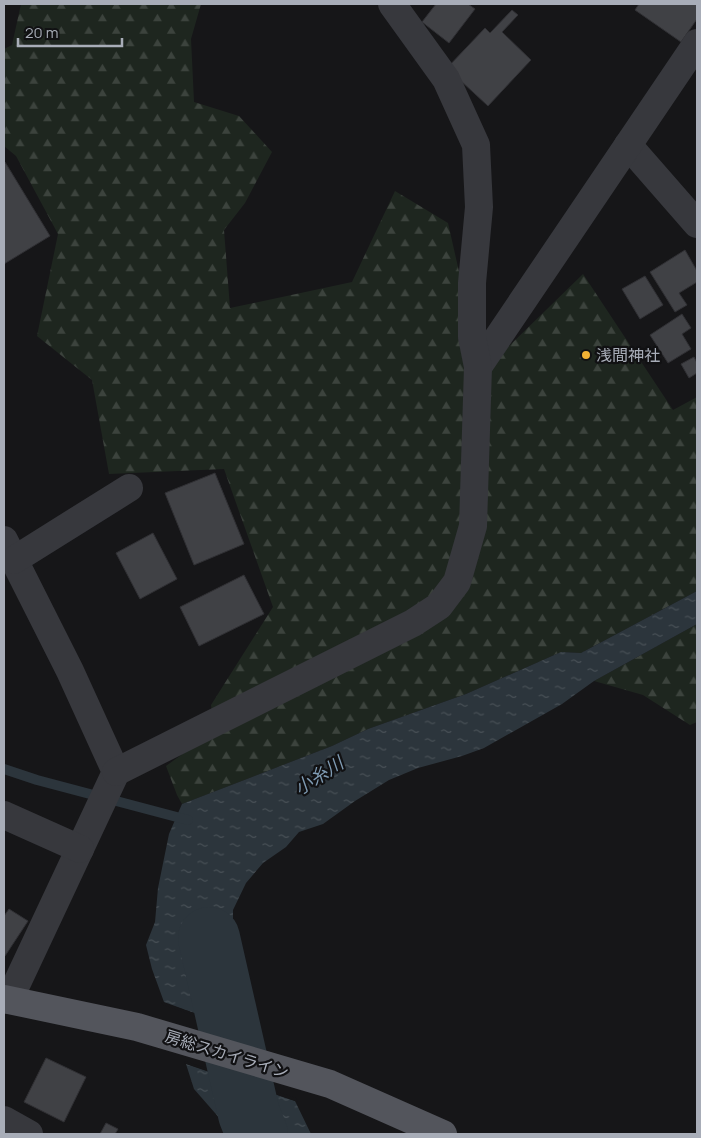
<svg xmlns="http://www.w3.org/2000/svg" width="701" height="1138" font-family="Manrope,'Noto Sans JP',sans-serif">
<defs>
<pattern id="forest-firs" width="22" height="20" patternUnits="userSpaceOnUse" patternTransform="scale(1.25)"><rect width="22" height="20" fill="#1e261f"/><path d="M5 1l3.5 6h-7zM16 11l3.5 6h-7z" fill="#3c433d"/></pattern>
<pattern id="water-ripples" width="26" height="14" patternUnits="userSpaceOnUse" patternTransform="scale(1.25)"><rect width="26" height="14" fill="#2c353c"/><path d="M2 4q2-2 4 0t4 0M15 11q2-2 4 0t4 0" fill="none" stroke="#485056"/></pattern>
</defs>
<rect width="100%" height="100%" fill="#161618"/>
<g fill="url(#forest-firs)">
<path d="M 21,4 L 201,4 L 191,39 L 194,102 L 239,116 L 272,152 L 245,203 L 224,230 L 230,308 L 352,282 L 395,191 L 448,223 L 465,298 L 474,380 L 583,274 L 673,410 L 697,397 L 697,591 L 581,653 L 561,652 L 466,694 L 368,729 L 332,746 L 182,804 L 177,795 L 166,766 L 214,731 L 211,705 L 273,607 L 224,469 L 109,474 L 92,380 L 37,336 L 58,234 L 16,156 L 4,146 L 4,49 L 12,45 Z"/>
<path d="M 697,624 L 697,722 L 690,725 L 643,695 L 594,681 Z"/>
</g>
<g fill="url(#water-ripples)">
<path d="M 697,591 L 697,624 L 594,681 L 562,704 L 484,748 L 462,756 L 418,768 L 389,780 L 355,801 L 323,824 L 299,832 L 286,847 L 263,863 L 246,883 L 233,910 L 233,932 L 241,944 L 239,959 L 242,984 L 256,1031 L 197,1014 L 164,1002 L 152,969 L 146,945 L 155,922 L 158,888 L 169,834 L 182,804 L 332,746 L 368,729 L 466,694 L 561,652 L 581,653 Z"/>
<path d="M 186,1064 L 295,1101 L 311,1134 L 229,1134 L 229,1129 L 194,1089 Z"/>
</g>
<g fill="#161618">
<path d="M 161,1002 L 197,1014 L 259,1032 L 256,1034 L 196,1016 L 163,1005 Z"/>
<path d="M 185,1061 L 296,1098 L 298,1102 L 184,1063 Z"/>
</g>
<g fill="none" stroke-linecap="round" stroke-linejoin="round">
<path stroke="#2c353c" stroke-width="10" d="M 4,769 L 37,780 L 188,820"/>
<path stroke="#2c353c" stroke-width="62" d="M 209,938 L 249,1114 L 257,1134"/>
</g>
<g fill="#404145" stroke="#303034">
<path d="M 436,4 L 468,4 L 475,9 L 449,43 L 422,22 Z"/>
<path d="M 639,4 L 697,4 L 697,19 L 681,42 L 635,10 Z"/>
<path d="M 512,10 L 518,15 L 502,32 L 531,60 L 488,106 L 447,68 L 485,28 L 490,33 Z"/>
<path d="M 5,162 L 50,236 L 4,264 L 4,163 Z"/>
<path d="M 685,250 L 697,271 L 697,282 L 679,293 L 687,305 L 675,312 L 650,272 Z"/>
<path d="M 645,276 L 663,305 L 640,319 L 622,289 Z"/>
<path d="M 682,314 L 691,328 L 682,334 L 691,349 L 668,363 L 650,335 Z"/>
<path d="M 694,357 L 697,363 L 697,373 L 689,378 L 681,364 Z"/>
<path d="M 215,473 L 244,544 L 194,565 L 165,493 Z"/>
<path d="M 153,533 L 177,579 L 140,599 L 116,553 Z"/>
<path d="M 244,575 L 264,614 L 199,646 L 180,607 Z"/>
<path d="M 9,909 L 28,921 L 5,956 L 4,955 L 4,916 Z"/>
<path d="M 46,1058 L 86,1077 L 64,1122 L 24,1102 Z"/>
<path d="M 106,1123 L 118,1129 L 115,1134 L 100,1134 Z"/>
</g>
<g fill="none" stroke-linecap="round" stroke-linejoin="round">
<g stroke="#37383d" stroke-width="28">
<path d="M 628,145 L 697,224"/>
<path d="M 478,367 L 697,43"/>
<path d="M 4,540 L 70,671 L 116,772 L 9,1000"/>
<path d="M 14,560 L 129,488"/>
<path d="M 116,772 L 413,623 L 439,606 L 457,582 L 473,526 L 478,367 L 472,337 L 472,283 L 479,207 L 476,145 L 446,79 L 392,4"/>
<path d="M 4,815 L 80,849"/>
<path d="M 4,1120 L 29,1134"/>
</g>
<path stroke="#53555c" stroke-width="28" d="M 4,999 L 137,1027 L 330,1084 L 443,1134"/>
</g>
<circle fill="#f2b134" stroke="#111113" stroke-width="2" cx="586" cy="355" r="5"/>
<g text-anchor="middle" stroke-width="4.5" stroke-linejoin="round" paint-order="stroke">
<g font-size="16" fill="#a8adb8" stroke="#111113" text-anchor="start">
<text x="596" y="361">浅間神社</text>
</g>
<g font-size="16" fill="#a8adb8" stroke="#111113">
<text transform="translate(227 1054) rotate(17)" y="6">房総スカイライン</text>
</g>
<g font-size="18" font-style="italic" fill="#7f9bb3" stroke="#111113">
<text transform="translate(319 776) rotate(-33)" y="6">小糸川</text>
</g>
</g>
<rect width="701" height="1138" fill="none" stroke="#a8adb8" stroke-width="10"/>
<path d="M18 38v8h104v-8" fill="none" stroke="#a8adb8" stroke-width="2.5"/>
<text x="25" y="38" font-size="15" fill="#a8adb8" stroke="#111113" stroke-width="4" paint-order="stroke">20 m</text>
</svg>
